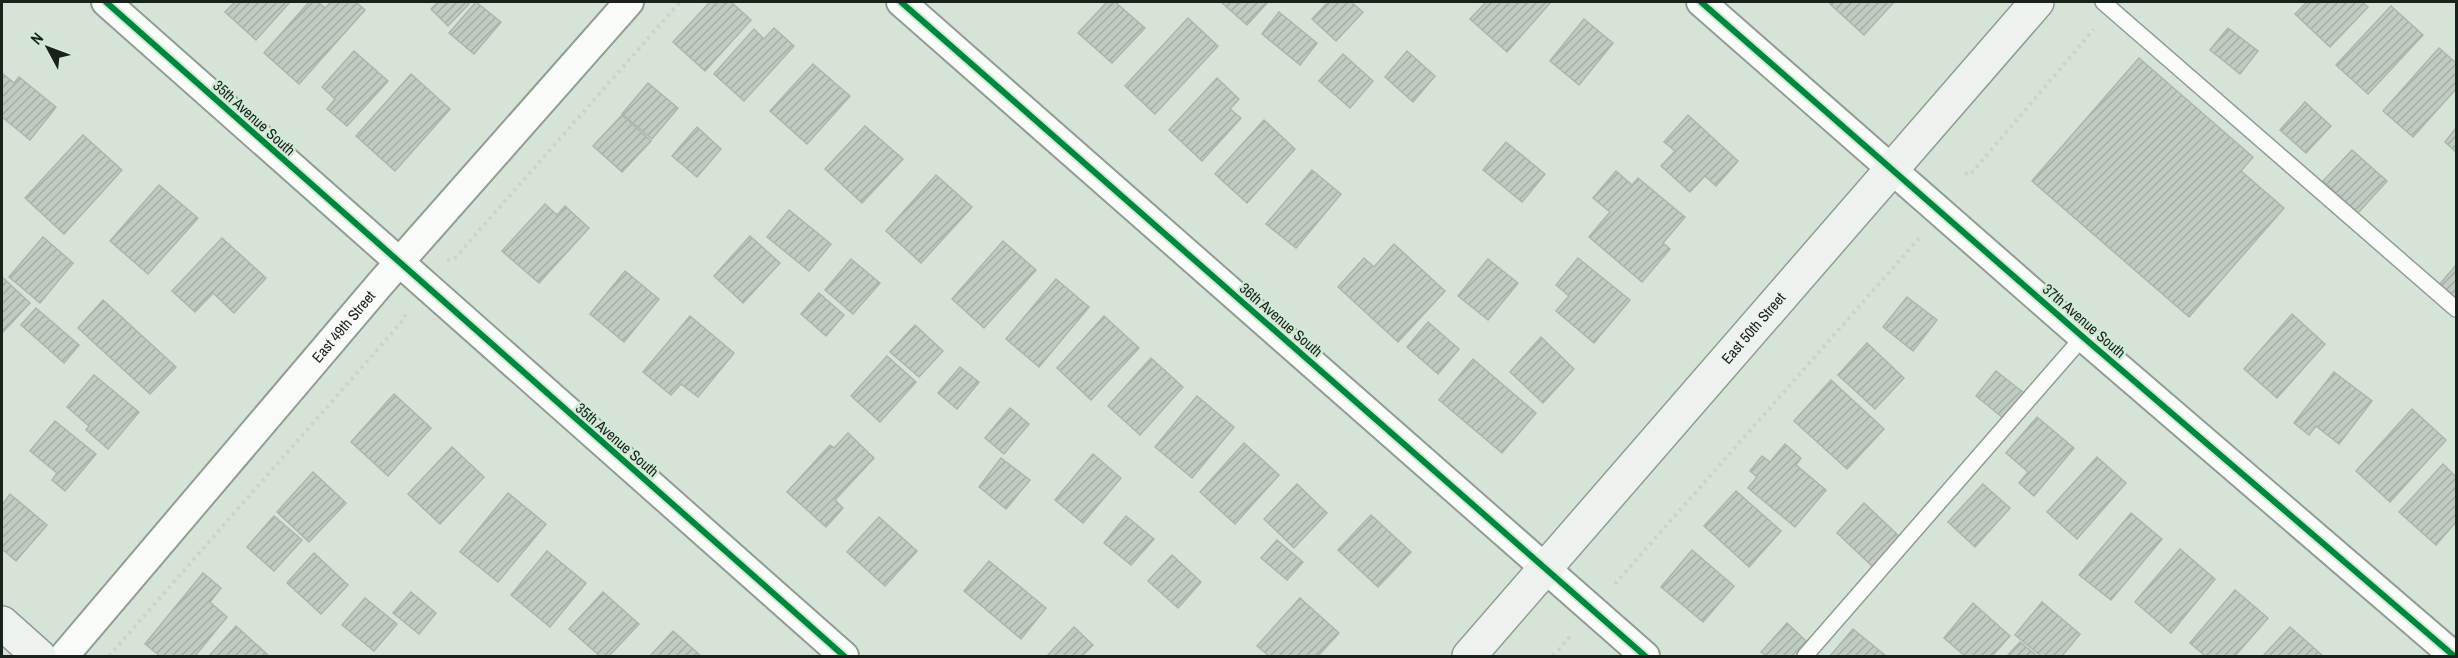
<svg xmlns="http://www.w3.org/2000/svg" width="2458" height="658" font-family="'Archivo Narrow',sans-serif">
<defs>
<pattern id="building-hatch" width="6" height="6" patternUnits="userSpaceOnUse" patternTransform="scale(1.5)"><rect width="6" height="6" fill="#c0cbc2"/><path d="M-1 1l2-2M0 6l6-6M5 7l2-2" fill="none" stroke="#a4aea6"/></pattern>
</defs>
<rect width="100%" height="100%" fill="#d6e4d8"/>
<g fill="url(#building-hatch)" stroke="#abb6ad" stroke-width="1.5">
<path d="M 235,2 L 290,2 L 256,40 L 225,12 Z"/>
<path d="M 309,2 L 318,2 L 325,8 L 331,2 L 356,2 L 365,10 L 299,84 L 264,53 Z"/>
<path d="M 438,2 L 466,2 L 469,4 L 448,26 L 431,9 Z"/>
<path d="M 476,2 L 501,22 L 474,54 L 449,33 Z"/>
<path d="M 710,2 L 731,2 L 751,20 L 705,71 L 673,42 Z"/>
<path d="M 1107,2 L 1115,2 L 1145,28 L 1112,63 L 1078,33 Z"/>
<path d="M 1221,2 L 1268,2 L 1247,25 Z"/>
<path d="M 1328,2 L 1351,2 L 1363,12 L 1336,41 L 1312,19 Z"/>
<path d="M 1486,2 L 1551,2 L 1507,52 L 1470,19 Z"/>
<path d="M 1832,2 L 1894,2 L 1864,35 L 1830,4 Z"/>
<path d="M 2307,2 L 2362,2 L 2368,7 L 2330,47 L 2295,14 Z"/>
<path d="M 2391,6 L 2423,35 L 2368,94 L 2336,65 Z"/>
<path d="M 1279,12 L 1317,43 L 1300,65 L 1262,34 Z"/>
<path d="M 1188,18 L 1218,46 L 1155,114 L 1125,86 Z"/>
<path d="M 1584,19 L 1613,43 L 1579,85 L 1550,61 Z"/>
<path d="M 774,28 L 794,46 L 744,101 L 714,74 L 754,29 L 764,39 Z"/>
<path d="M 2228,28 L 2258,51 L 2240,74 L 2210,50 Z"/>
<path d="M 2439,48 L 2456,63 L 2456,89 L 2413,137 L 2383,111 Z"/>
<path d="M 354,51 L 388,81 L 347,126 L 327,109 L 335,99 L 322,87 Z"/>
<path d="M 1407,51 L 1435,76 L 1413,102 L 1385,77 Z"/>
<path d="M 1343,54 L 1373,81 L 1350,108 L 1319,81 Z"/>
<path d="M 2139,58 L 2253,157 L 2241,171 L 2284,208 L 2189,317 L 2032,181 Z"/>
<path d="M 813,64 L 850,96 L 807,144 L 770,111 Z"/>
<path d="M 2,73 L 14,83 L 19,77 L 56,107 L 30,140 L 2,117 Z"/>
<path d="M 411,74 L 450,109 L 395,171 L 356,136 Z"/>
<path d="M 1217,78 L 1239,99 L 1230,109 L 1241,118 L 1202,161 L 1169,130 Z"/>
<path d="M 648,83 L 678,108 L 652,139 L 622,114 Z"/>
<path d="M 2305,102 L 2331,126 L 2306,153 L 2280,130 Z"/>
<path d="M 622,115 L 651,141 L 622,172 L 593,146 Z"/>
<path d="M 1688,115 L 1738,161 L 1716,186 L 1705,176 L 1690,192 L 1661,166 L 1675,151 L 1664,142 Z"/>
<path d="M 1264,120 L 1295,149 L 1247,203 L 1215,174 Z"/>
<path d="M 865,126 L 903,159 L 862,203 L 825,169 Z"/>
<path d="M 697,127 L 721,149 L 697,177 L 672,156 Z"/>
<path d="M 2456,128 L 2456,152 L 2445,142 Z"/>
<path d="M 83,135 L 122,170 L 64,234 L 25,198 Z"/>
<path d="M 1506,142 L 1545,174 L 1522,202 L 1483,170 Z"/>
<path d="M 2352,150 L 2387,181 L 2358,213 L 2323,181 Z"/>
<path d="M 1312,170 L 1341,194 L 1296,248 L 1266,224 Z"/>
<path d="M 1616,171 L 1632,185 L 1638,178 L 1685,217 L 1663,243 L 1670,249 L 1642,282 L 1589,237 L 1610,212 L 1593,198 Z"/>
<path d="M 936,175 L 972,207 L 921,263 L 886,231 Z"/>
<path d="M 159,185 L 198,218 L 148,274 L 110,241 Z"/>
<path d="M 545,204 L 557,215 L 565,206 L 589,228 L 539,283 L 502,251 Z"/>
<path d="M 789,210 L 831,244 L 809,271 L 767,237 Z"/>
<path d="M 750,236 L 780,263 L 743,303 L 714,276 Z"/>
<path d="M 43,237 L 73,263 L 40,303 L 9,277 Z"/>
<path d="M 222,238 L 266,278 L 234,313 L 213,293 L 195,312 L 172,291 Z"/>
<path d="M 1003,241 L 1036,270 L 984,328 L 952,299 Z"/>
<path d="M 1394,244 L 1445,291 L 1398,342 L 1338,287 L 1364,258 L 1374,267 Z"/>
<path d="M 1578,258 L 1630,300 L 1594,343 L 1556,311 L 1569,296 L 1556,285 Z"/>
<path d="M 851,259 L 880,283 L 853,314 L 825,290 Z"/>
<path d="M 1488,259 L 1518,283 L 1488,320 L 1458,296 Z"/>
<path d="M 2456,265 L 2456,301 L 2439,285 Z"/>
<path d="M 625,271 L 659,299 L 624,342 L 590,314 Z"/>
<path d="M 2,277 L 30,303 L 2,333 Z"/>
<path d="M 1056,279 L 1089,307 L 1039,367 L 1006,339 Z"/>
<path d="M 819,293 L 844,315 L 826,336 L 801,314 Z"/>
<path d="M 1907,297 L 1937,320 L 1913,351 L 1883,327 Z"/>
<path d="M 103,300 L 176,367 L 150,394 L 78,328 Z"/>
<path d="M 36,308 L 79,345 L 64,363 L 21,325 Z"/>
<path d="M 2292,314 L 2325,344 L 2277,398 L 2244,369 Z"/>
<path d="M 690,316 L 734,353 L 698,397 L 681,384 L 671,395 L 643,372 Z"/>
<path d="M 1104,316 L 1139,348 L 1091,400 L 1057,368 Z"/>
<path d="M 1428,322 L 1459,349 L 1438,374 L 1407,347 Z"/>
<path d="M 915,325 L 943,351 L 919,377 L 890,352 Z"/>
<path d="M 1541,337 L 1574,369 L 1543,403 L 1510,372 Z"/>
<path d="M 1867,343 L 1904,378 L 1875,409 L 1838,375 Z"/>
<path d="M 887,356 L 916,382 L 880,422 L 851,396 Z"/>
<path d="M 1151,358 L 1183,387 L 1140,435 L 1108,406 Z"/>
<path d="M 1473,359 L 1536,413 L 1502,453 L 1439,400 Z"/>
<path d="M 960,367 L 979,382 L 957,409 L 938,393 Z"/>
<path d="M 1996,371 L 2024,393 L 2003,418 L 1976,396 Z"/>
<path d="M 2334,372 L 2372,401 L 2339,444 L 2316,426 L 2309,435 L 2294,423 Z"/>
<path d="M 94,375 L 139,412 L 108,449 L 86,430 L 89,426 L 67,407 Z"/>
<path d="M 1831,380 L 1884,429 L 1847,469 L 1794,421 Z"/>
<path d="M 394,394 L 431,428 L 388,476 L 351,442 Z"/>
<path d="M 1197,396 L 1234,427 L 1192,478 L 1155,447 Z"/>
<path d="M 1010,408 L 1029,424 L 1004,454 L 985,438 Z"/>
<path d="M 2412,409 L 2446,440 L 2390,502 L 2356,471 Z"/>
<path d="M 2037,417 L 2074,448 L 2034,496 L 2019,483 L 2028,472 L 2006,453 Z"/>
<path d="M 55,421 L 96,454 L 65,491 L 52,480 L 57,473 L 30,451 Z"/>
<path d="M 848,433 L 874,458 L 835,500 L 843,508 L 826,527 L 787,492 L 830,445 L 834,448 Z"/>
<path d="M 1244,443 L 1279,475 L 1235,524 L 1200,492 Z"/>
<path d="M 1785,444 L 1801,458 L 1796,465 L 1826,490 L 1795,527 L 1748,488 L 1757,477 L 1750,471 L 1762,456 L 1770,462 Z"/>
<path d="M 452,447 L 484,477 L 440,524 L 408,494 Z"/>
<path d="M 1093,454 L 1121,478 L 1083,523 L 1055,500 Z"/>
<path d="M 2097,457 L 2126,483 L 2077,539 L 2047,512 Z"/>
<path d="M 1001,458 L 1030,480 L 1006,509 L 979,487 Z"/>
<path d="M 2443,464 L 2456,477 L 2456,522 L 2436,545 L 2399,512 Z"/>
<path d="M 313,472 L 346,503 L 309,542 L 277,512 Z"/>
<path d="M 1297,484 L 1327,513 L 1294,548 L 1264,519 Z"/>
<path d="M 1983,484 L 2010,508 L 1975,547 L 1948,522 Z"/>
<path d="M 1736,491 L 1781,531 L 1749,567 L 1704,526 Z"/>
<path d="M 508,493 L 546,524 L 498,582 L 460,552 Z"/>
<path d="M 10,494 L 47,525 L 16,561 L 2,549 L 2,505 Z"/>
<path d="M 1864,503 L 1900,537 L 1873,567 L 1837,533 Z"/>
<path d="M 2131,513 L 2162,539 L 2111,600 L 2079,575 Z"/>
<path d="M 1371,515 L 1411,552 L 1378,587 L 1338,550 Z"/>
<path d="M 274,516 L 302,540 L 274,571 L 247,547 Z"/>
<path d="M 1126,516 L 1154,539 L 1131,565 L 1104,543 Z"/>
<path d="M 879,517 L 917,551 L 885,586 L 847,552 Z"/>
<path d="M 1277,540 L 1303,562 L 1287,580 L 1261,558 Z"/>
<path d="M 2180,549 L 2215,579 L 2171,633 L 2135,602 Z"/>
<path d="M 1692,550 L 1734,586 L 1703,622 L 1661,587 Z"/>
<path d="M 547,551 L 586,583 L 550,627 L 511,595 Z"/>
<path d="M 314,553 L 348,585 L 321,614 L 287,583 Z"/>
<path d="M 1172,555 L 1201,582 L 1178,608 L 1148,581 Z"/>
<path d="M 989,561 L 1046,608 L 1021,639 L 964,591 Z"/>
<path d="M 203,573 L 221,588 L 210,602 L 227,617 L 195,656 L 160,656 L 145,644 Z"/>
<path d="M 2235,590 L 2268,618 L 2235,656 L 2203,656 L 2204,655 L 2190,643 Z"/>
<path d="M 411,592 L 436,613 L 419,634 L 393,613 Z"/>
<path d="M 603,592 L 639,624 L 609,656 L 600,656 L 569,629 Z"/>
<path d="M 365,598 L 397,624 L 374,651 L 342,625 Z"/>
<path d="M 1300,598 L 1339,633 L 1318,656 L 1269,656 L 1257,646 Z"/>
<path d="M 2042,602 L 2080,634 L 2062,656 L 2041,656 L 2015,635 Z"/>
<path d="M 1973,603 L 2010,636 L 1992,656 L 1965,656 L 1944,638 Z"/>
<path d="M 1787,623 L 1806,641 L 1792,656 L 1767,656 L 1761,652 Z"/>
<path d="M 236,626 L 269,656 L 209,656 Z"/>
<path d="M 1074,627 L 1093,645 L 1082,656 L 1047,656 Z"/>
<path d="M 2290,627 L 2323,656 L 2263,656 Z"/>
<path d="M 1853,629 L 1886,656 L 1830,656 Z"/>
<path d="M 673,631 L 701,656 L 650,656 Z"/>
<path d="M 2020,642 L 2037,656 L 2007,656 Z"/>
</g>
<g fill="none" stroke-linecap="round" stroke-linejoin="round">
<g stroke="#919c93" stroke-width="18">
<g id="lane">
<path d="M 2103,2 L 2456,309"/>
<path d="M 1805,656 L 2083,337"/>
</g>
</g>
<g stroke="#919c93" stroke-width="32">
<g id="street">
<path d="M 106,2 L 844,656"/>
<path d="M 901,2 L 1645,656"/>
<path d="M 1701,2 L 2083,337 L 2454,656"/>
<path id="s1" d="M 64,656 L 380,284 L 629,2"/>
</g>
</g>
<g stroke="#919c93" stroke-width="36">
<g id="secondary">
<path d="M 2,623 L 39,656"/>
<path id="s2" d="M 1469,656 L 2037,2"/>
</g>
</g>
<g stroke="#ced2cf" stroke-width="4" stroke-dasharray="3 4.5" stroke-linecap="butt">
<path d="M 1965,173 L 1970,175 L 2094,29"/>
<path d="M 447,260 L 455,258 L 680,2"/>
<path d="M 1615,584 L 1921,236"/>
<path d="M 109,656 L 405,318 L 405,311"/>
<path d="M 1553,656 L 1572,634"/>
</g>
<use href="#lane" stroke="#f9fbf9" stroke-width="15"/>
<use href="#street" stroke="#f9fbf9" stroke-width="28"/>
<use href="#secondary" stroke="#edf2ee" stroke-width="33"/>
<g stroke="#d0ead5" stroke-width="10">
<g id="cycleway">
<path d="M 106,2 L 844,656"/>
<path d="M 901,2 L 1645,656"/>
<path d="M 1701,2 L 2083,337 L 2454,656"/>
</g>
</g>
<use href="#cycleway" stroke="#00873e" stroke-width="6"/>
</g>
<g text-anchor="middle" stroke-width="5" stroke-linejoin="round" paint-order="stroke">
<g font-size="15" fill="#18211a" stroke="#d0ead5">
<text transform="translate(254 118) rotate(42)" y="5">35th Avenue South</text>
<text transform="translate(1281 320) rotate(41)" y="5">36th Avenue South</text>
<text transform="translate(2084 321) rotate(41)" y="5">37th Avenue South</text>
<text dy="5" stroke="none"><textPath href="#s1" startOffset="432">East 49th Street</textPath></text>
<text dy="5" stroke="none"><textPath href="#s2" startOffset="434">East 50th Street</textPath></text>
<text transform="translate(617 440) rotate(41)" y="5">35th Avenue South</text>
</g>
</g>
<rect width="2458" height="658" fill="none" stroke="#18211a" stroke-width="6"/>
<g transform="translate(48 48) rotate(311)" stroke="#d0ead5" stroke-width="4.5" paint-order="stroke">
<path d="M0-4.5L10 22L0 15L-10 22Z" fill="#18211a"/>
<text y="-9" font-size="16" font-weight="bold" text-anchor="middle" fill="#18211a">N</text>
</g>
</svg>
